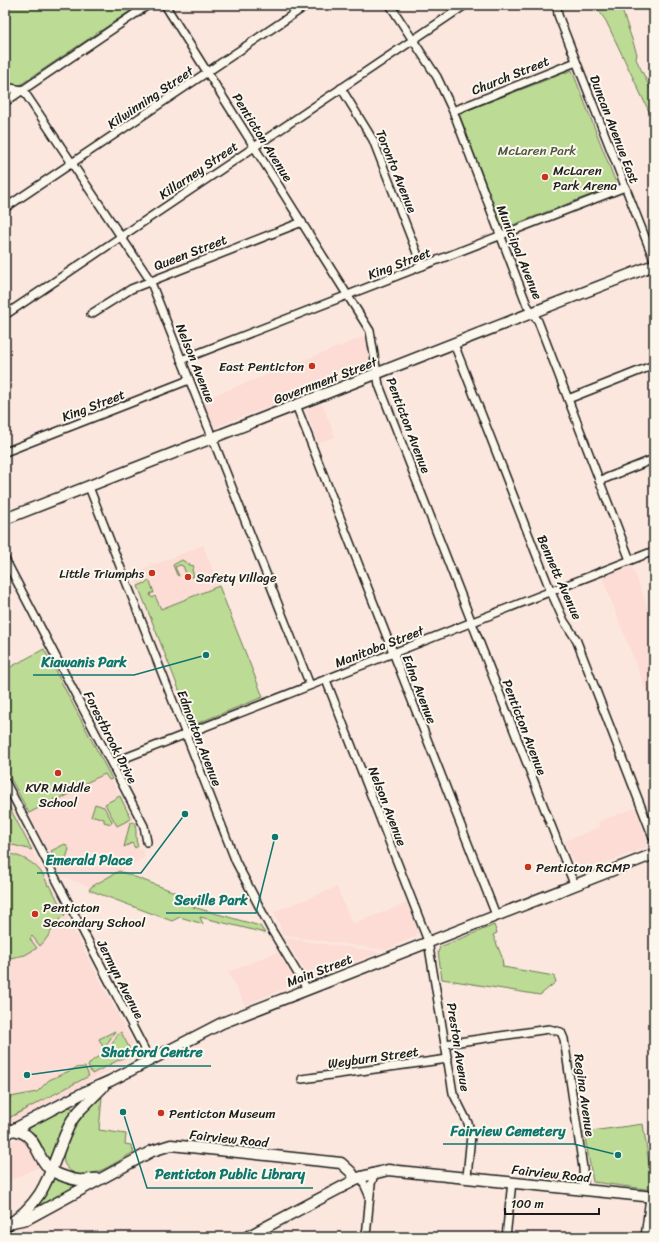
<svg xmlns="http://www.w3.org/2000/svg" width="659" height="1242" font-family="Sriracha,sans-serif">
<rect width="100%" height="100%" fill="#fce7de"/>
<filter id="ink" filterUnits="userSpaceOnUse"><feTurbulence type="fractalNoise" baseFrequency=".025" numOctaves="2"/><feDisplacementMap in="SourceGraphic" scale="8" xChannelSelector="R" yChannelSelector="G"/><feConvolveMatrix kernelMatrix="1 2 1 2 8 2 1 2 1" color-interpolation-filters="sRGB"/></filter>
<g filter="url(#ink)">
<g fill="#fcdcd5">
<path d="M 366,336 L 369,356 L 367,369 L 213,428 L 202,400 Z"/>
<path d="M 322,403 L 335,437 L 318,443 L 306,410 Z"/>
<path d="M 203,545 L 219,586 L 149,614 L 133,573 Z"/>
<path d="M 632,566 L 650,614 L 654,613 L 654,711 L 602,577 Z"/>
<path d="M 44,649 L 135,825 L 136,842 L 140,850 L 144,851 L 144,858 L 91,887 L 61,876 L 5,768 L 5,670 Z"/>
<path d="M 5,799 L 139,1055 L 5,1125 Z"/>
<path d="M 635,808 L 647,840 L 646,847 L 584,872 L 577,872 L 565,841 L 600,827 L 598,822 Z"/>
<path d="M 337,887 L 352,924 L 407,903 L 417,930 L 416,936 L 386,950 L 282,935 L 280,925 L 273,912 Z"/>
<path d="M 284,938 L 380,952 L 313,978 L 308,975 Z"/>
<path d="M 277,952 L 294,977 L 293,985 L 245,1005 L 228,972 Z"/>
<path d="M 20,1137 L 27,1140 L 41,1166 L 5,1183 L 5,1145 Z"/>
</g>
<g fill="#bcdb94" stroke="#6c7c58">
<path d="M 5,5 L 139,5 L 17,87 L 12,85 L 5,78 Z"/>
<path d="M 595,5 L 619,5 L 621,7 L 637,54 L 636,59 L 654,96 L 654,122 L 606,21 Z"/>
<path d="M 572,70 L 616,183 L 613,186 L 505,228 L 501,224 L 460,116 L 463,112 Z"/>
<path d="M 182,560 L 190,565 L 194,566 L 192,570 L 194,576 L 191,577 L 187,576 L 183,566 L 180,565 L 175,567 L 179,576 L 177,575 L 173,565 Z"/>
<path d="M 150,581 L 154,593 L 151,593 L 150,596 L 153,598 L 155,596 L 161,609 L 219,586 L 263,697 L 193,725 L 138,586 Z"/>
<path d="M 44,649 L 112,779 L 109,780 L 105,774 L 77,787 L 76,791 L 64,797 L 66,793 L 62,786 L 64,793 L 63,797 L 57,800 L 53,799 L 54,800 L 29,813 L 5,768 L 5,670 Z"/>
<path d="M 120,796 L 131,819 L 117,826 L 105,804 Z"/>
<path d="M 5,799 L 32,850 L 5,843 Z"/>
<path d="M 95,804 L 104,807 L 112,821 L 111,824 L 104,822 L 104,819 L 94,816 L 91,817 Z"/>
<path d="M 134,822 C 138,830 134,838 138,846 L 135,848 L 132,843 L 124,847 L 130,823 Z"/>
<path d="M 65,844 L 69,849 L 65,862 L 58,866 L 51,851 Z"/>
<path d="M 5,853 C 25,856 42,866 48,886 L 50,885 L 65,915 C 56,919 50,937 40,946 L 32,936 L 30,939 L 37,948 L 25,955 L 5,959 Z"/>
<path d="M 119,871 L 188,897 L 193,907 L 260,926 L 265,933 L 200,917 L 203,924 L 180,917 L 172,921 L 89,890 L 91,887 Z"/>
<path d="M 494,925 L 497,933 L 493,935 L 502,957 L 503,967 L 554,976 L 556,982 L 540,995 L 442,979 L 438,952 L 440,947 Z"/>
<path d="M 115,1031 L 104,1049 L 99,1039 Z"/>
<path d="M 121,1032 L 132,1053 L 92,1074 L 88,1066 C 93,1057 101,1057 108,1050 C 114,1044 114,1036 121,1032 Z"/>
<path d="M 85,1067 L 89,1076 L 5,1120 L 5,1098 L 37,1092 L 49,1080 L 76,1068 Z"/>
<path d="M 102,1097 L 99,1130 L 126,1134 L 125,1144 L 131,1145 L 134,1152 C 115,1162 79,1191 64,1163 C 60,1140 85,1110 102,1097 Z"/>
<path d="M 69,1107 L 75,1109 L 51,1165 L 25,1131 L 63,1108 Z"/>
<path d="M 643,1124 L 653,1190 L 593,1182 L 584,1132 Z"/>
<path d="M 53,1178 L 83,1183 L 30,1214 L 42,1199 Z"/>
</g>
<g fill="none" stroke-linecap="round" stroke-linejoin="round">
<g stroke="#1c1c1c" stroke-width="10">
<g id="street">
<path d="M 165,5 L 370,331 L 379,385 L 574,884"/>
<path d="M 390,5 L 437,77 L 453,111 L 527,305 L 538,321 L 630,560"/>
<path d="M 557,5 L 558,15 L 654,260"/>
<path d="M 5,85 L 10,88 L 23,90 L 150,280 L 310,685"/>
<path d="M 341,88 L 373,140 L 422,266"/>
<path d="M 5,102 L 148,5"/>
<path d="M 453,111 L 576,62"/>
<path d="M 5,208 L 307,5"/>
<path d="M 91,314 L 131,289 L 302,222"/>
<path d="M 5,315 L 465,5"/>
<path d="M 454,344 L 551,592 L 564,621 L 576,639 L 654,840"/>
<path d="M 181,360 L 625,187"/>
<path d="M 568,399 L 654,365"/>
<path d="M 296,405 L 496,915"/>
<path d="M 5,452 L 189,380"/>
<path d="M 599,481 L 654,459"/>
<path d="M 89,487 L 236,862 L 271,929 L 307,989"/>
<path d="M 5,559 L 144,826 L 147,842"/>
<path d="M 326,680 L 428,941 L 453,1093 L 468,1123 L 471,1135 L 467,1177"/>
<path d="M 112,763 L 654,551"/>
<path d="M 5,781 L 150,1060"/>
<path d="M 445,1044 L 549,1029 L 561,1032 L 564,1039 L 583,1168 L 584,1190"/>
<path d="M 302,1079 L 448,1059"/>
<path d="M 361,1177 L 369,1195"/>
<path d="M 366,1237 L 371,1184 L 375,1172"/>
<path d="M 506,1237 L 512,1182"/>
<path d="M 645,1237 L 650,1197"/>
</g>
</g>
<g stroke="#1c1c1c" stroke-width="13">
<g id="secondary">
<path d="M 5,519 L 654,265"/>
<path d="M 12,1130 C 39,1133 34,1157 51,1170 C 58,1175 75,1181 83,1180 C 89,1180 93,1178 98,1179"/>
<path d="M 5,1134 L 85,1092 L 110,1081 L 222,1023 L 654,854"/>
<path d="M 12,1222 L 27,1219 L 152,1151 L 171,1145 L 341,1163 L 351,1172 L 356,1180"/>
<path d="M 5,1227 C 53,1196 49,1164 72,1120 L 79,1111 L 103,1087"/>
<path d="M 247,1237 L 361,1177 L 388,1170 L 654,1197"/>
</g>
</g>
<use href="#street" stroke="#fbf7ec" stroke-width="7"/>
<use href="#secondary" stroke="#fbf7ec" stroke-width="10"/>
</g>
</g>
<g fill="#c8321e" stroke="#fbf7ec" stroke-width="1.5">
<circle cx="545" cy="177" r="4"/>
<circle cx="312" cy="366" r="4"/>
<circle cx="152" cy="573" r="4"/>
<circle cx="188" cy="577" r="4"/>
<circle cx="58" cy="773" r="4"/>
<circle cx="528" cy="867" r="4"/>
<circle cx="35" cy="914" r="4"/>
<circle cx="161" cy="1113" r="4"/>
</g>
<g text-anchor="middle" stroke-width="4" stroke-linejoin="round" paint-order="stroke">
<g font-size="13" fill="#1c1c1c" stroke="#fbf7ec">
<text transform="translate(510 75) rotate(-22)" y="5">Church Street</text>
<text transform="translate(150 97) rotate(-34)" y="5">Kilwinning Street</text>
<text transform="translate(615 129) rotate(69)" y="5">Duncan Avenue East</text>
<text transform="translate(263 137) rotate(58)" y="5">Penticton Avenue</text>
<text transform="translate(198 170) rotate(-34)" y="5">Killarney Street</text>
<text transform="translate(397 171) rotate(68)" y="5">Toronto Avenue</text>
<text transform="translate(190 252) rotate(-21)" y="5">Queen Street</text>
<text transform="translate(520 252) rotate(68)" y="5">Municipal Avenue</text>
<text transform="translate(399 263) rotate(-21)" y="5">King Street</text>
<text transform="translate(196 363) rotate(68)" y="5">Nelson Avenue</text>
<text transform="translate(325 380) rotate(-21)" y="5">Government Street</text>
<text transform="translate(93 405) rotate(-21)" y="5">King Street</text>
<text transform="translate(409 425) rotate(69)" y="5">Penticton Avenue</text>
<text transform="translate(560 577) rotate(66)" y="5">Bennett Avenue</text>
<text transform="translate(379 646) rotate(-21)" y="5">Manitoba Street</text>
<text transform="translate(420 689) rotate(69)" y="5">Edna Avenue</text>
<text transform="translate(525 727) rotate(69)" y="5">Penticton Avenue</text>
<text transform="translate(111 737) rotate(63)" y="5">Forestbrook Drive</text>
<text transform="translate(200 738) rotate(69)" y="5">Edmonton Avenue</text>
<text transform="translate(388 806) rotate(69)" y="5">Nelson Avenue</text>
<text transform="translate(319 970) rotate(-21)" y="5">Main Street</text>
<text transform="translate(121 979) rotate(63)" y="5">Jermyn Avenue</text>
<text transform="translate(459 1047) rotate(81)" y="5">Preston Avenue</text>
<text transform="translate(373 1057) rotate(-8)" y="5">Weyburn Street</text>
<text transform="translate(585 1095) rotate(82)" y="5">Regina Avenue</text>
<text transform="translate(229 1138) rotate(6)" y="5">Fairview Road</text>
<text transform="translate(551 1173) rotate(6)" y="5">Fairview Road</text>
</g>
<g font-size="13" fill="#4c5540" stroke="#fbf7ec">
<text x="537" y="155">McLaren Park</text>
</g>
<g font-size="13" fill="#1c1c1c" stroke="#fbf7ec" text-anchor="start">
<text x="553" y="175">McLaren<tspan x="553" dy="15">Park Arena</tspan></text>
<text x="304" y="371" text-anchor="end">East Penticton</text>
<text x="144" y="578" text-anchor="end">Little Triumphs</text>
<text x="196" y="582">Safety Village</text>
<text x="58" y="792" text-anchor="middle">KVR Middle<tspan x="58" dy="15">School</tspan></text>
<text x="536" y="872">Penticton RCMP</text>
<text x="43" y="912">Penticton<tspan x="43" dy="15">Secondary School</tspan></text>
<text x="169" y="1118">Penticton Museum</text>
</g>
</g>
<path fill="none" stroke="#0f766e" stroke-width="1.5" d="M206 655L134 675H33M185 814L141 873H37M275 837L256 913H166M27 1075L93 1066H211M618 1155L574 1144H443M123 1112L147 1188H313"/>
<g fill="#0f766e" stroke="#fbf7ec" stroke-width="1.5">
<circle cx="206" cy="655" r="4"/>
<circle cx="185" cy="814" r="4"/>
<circle cx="275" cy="837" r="4"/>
<circle cx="27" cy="1075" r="4"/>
<circle cx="618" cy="1155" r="4"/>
<circle cx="123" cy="1112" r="4"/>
</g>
<g font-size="14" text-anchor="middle" font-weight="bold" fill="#0f766e" stroke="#fbf7ec" stroke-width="4" stroke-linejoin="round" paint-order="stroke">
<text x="84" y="667">Kiawanis Park</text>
<text x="89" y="865">Emerald Place</text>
<text x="211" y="905">Seville Park</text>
<text x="152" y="1057">Shatford Centre</text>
<text x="508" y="1136">Fairview Cemetery</text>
<text x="230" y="1179">Penticton Public Library</text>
</g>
<rect width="659" height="1242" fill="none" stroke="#fbf7ec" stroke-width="20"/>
<rect x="10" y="10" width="639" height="1222" fill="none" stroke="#1c1c1c" stroke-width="1.5" filter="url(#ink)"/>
<path d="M505 1208v6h94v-6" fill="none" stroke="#1c1c1c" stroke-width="2"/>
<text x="511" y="1208" font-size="12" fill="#1c1c1c" stroke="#fbf7ec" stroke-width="3" paint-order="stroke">100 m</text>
</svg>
